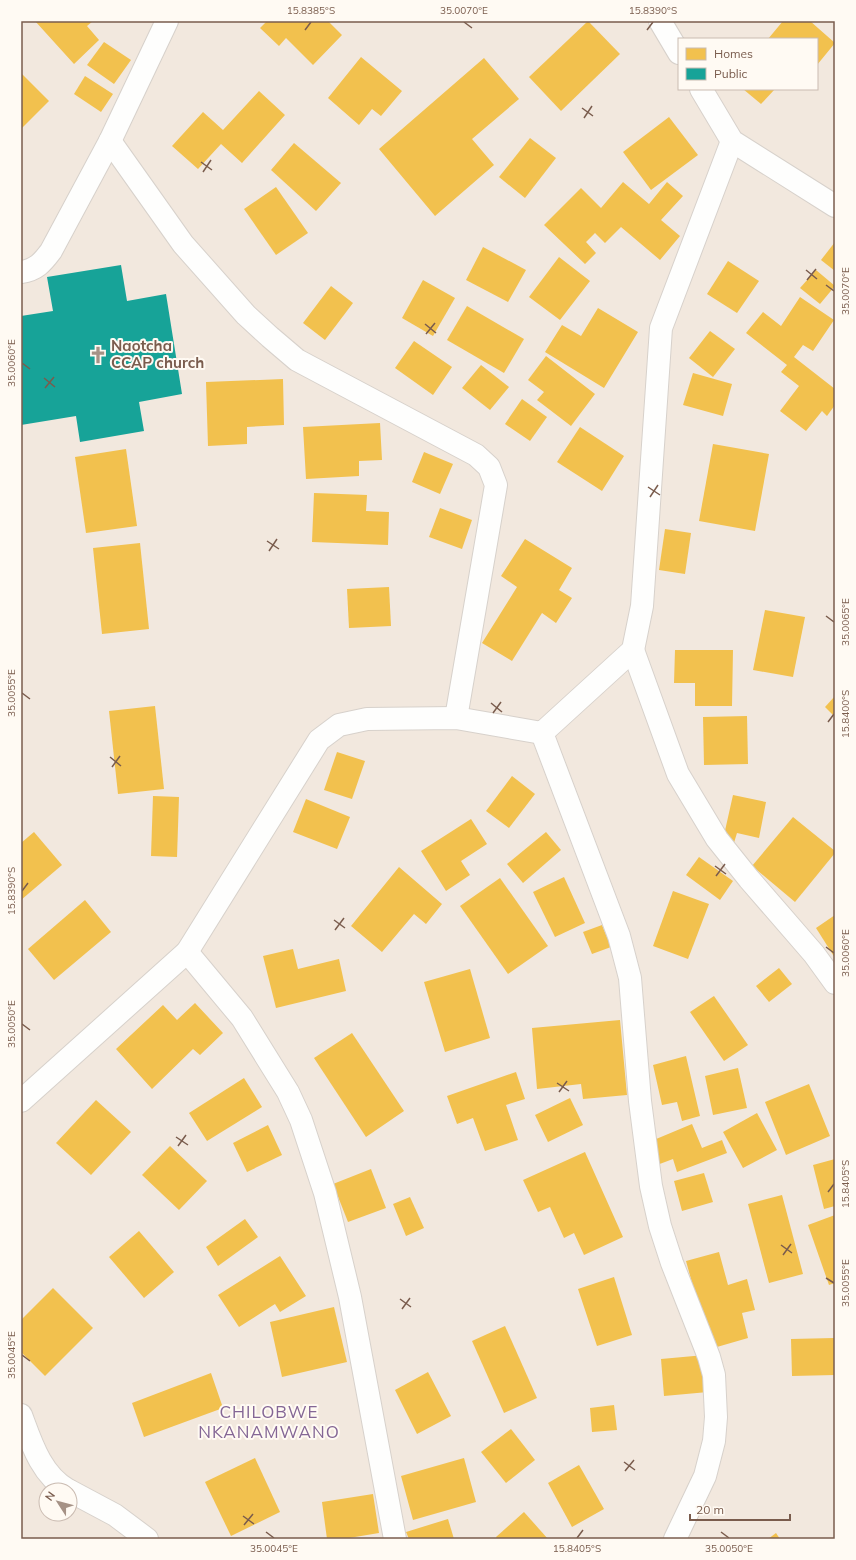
<svg xmlns="http://www.w3.org/2000/svg" width="856" height="1560" font-family="Mulish,sans-serif">
<rect width="100%" height="100%" fill="#f9f5f0"/>
<path fill="#f2e8de" fill-rule="evenodd" d="M 21,21 L 835,21 L 835,1539 L 21,1539 ZM 679,39 L 817,39 L 817,89 L 679,89 ZM 46,1490 L 70,1490 L 70,1514 L 46,1514 Z"/>
<g fill="#f2c14e">
<path d="M 35,21 L 93,21 L 87,26 L 99,40 L 74,64 Z"/>
<path d="M 267,21 L 328,21 L 342,35 L 313,65 L 286,38 L 279,46 L 260,28 Z"/>
<path d="M 588,21 L 620,54 L 561,111 L 529,77 Z"/>
<path d="M 783,21 L 810,21 L 835,43 L 817,65 L 817,39 L 768,39 Z"/>
<path d="M 104,42 L 131,60 L 114,84 L 87,65 Z"/>
<path d="M 361,57 L 402,91 L 381,116 L 372,109 L 359,125 L 328,98 Z"/>
<path d="M 484,58 L 519,99 L 472,139 L 494,165 L 435,216 L 379,149 Z"/>
<path d="M 21,73 L 49,101 L 22,128 L 21,127 Z"/>
<path d="M 85,76 L 113,94 L 101,112 L 74,94 Z"/>
<path d="M 743,89 L 775,89 L 761,104 Z"/>
<path d="M 259,91 L 285,115 L 242,163 L 221,144 L 198,169 L 172,146 L 203,112 L 223,130 Z"/>
<path d="M 669,117 L 698,155 L 651,190 L 623,152 Z"/>
<path d="M 530,138 L 556,158 L 525,198 L 499,177 Z"/>
<path d="M 294,143 L 341,183 L 316,211 L 271,170 Z"/>
<path d="M 623,182 L 649,204 L 667,182 L 683,196 L 661,220 L 680,236 L 660,260 L 621,227 L 605,243 L 595,233 L 586,242 L 596,253 L 585,264 L 544,225 L 581,188 L 601,208 Z"/>
<path d="M 276,187 L 308,233 L 276,255 L 244,209 Z"/>
<path d="M 835,242 L 835,271 L 821,260 Z"/>
<path d="M 483,247 L 526,270 L 508,302 L 466,280 Z"/>
<path d="M 559,257 L 590,281 L 560,320 L 529,297 Z"/>
<path d="M 728,261 L 759,281 L 737,313 L 707,294 Z"/>
<path d="M 816,270 L 835,286 L 820,304 L 800,288 Z"/>
<path d="M 423,280 L 455,298 L 433,336 L 402,318 Z"/>
<path d="M 331,286 L 353,303 L 325,340 L 303,323 Z"/>
<path d="M 800,297 L 834,320 L 813,351 L 803,345 L 794,357 L 835,389 L 835,405 L 827,416 L 822,411 L 806,431 L 780,411 L 799,386 L 781,372 L 787,365 L 746,333 L 763,312 L 781,326 Z"/>
<path d="M 467,306 L 524,339 L 504,373 L 447,340 Z"/>
<path d="M 598,308 L 638,332 L 604,388 L 545,352 L 562,325 L 581,336 Z"/>
<path d="M 710,331 L 735,349 L 713,377 L 689,358 Z"/>
<path d="M 414,341 L 452,367 L 433,395 L 395,368 Z"/>
<path d="M 546,356 L 595,394 L 571,426 L 537,400 L 544,392 L 528,380 Z"/>
<path d="M 481,365 L 509,387 L 490,410 L 462,388 Z"/>
<path d="M 693,373 L 732,384 L 723,416 L 683,405 Z"/>
<path d="M 283,379 L 284,425 L 247,427 L 247,444 L 208,446 L 206,382 Z"/>
<path d="M 522,399 L 547,417 L 530,441 L 505,424 Z"/>
<path d="M 380,423 L 382,460 L 359,461 L 359,476 L 306,479 L 303,427 Z"/>
<path d="M 580,427 L 624,456 L 602,491 L 557,462 Z"/>
<path d="M 713,444 L 769,454 L 755,531 L 699,521 Z"/>
<path d="M 126,449 L 137,526 L 86,533 L 75,457 Z"/>
<path d="M 424,452 L 453,464 L 440,494 L 412,482 Z"/>
<path d="M 314,493 L 367,495 L 366,511 L 389,512 L 388,545 L 312,542 Z"/>
<path d="M 440,508 L 472,520 L 462,549 L 429,537 Z"/>
<path d="M 665,529 L 691,533 L 685,574 L 659,570 Z"/>
<path d="M 525,539 L 572,568 L 559,590 L 572,598 L 556,623 L 542,613 L 512,661 L 482,643 L 517,587 L 501,576 Z"/>
<path d="M 140,543 L 149,629 L 102,634 L 93,548 Z"/>
<path d="M 389,587 L 391,626 L 349,628 L 347,589 Z"/>
<path d="M 765,610 L 805,617 L 793,677 L 753,670 Z"/>
<path d="M 675,650 L 733,650 L 732,706 L 695,706 L 695,683 L 674,683 Z"/>
<path d="M 835,696 L 835,717 L 825,707 Z"/>
<path d="M 155,706 L 164,789 L 118,794 L 109,711 Z"/>
<path d="M 747,716 L 748,764 L 704,765 L 703,717 Z"/>
<path d="M 337,752 L 365,761 L 352,799 L 324,790 Z"/>
<path d="M 512,776 L 535,794 L 509,828 L 486,811 Z"/>
<path d="M 733,795 L 766,802 L 759,838 L 737,833 L 733,846 L 722,844 Z"/>
<path d="M 153,796 L 179,797 L 177,857 L 151,856 Z"/>
<path d="M 306,799 L 350,817 L 337,849 L 293,832 Z"/>
<path d="M 793,817 L 835,851 L 835,853 L 795,902 L 752,866 Z"/>
<path d="M 471,819 L 487,844 L 461,861 L 470,875 L 446,891 L 421,851 Z"/>
<path d="M 34,832 L 62,865 L 21,900 L 21,843 Z"/>
<path d="M 546,832 L 561,850 L 523,883 L 507,864 Z"/>
<path d="M 699,857 L 733,881 L 720,900 L 686,875 Z"/>
<path d="M 399,867 L 442,904 L 426,924 L 414,914 L 382,952 L 351,926 Z"/>
<path d="M 564,877 L 585,923 L 555,937 L 533,892 Z"/>
<path d="M 500,878 L 548,946 L 508,974 L 460,906 Z"/>
<path d="M 673,891 L 709,904 L 688,959 L 653,946 Z"/>
<path d="M 85,900 L 111,932 L 54,980 L 28,949 Z"/>
<path d="M 835,915 L 835,958 L 816,928 Z"/>
<path d="M 602,925 L 611,947 L 592,954 L 583,932 Z"/>
<path d="M 293,949 L 298,969 L 339,959 L 346,991 L 276,1008 L 263,956 Z"/>
<path d="M 779,968 L 792,984 L 769,1002 L 756,986 Z"/>
<path d="M 470,969 L 490,1038 L 445,1052 L 424,982 Z"/>
<path d="M 714,996 L 748,1045 L 724,1061 L 690,1012 Z"/>
<path d="M 195,1003 L 223,1033 L 200,1055 L 193,1049 L 152,1089 L 116,1049 L 163,1005 L 177,1020 Z"/>
<path d="M 620,1020 L 627,1095 L 583,1099 L 581,1084 L 537,1089 L 532,1028 Z"/>
<path d="M 352,1033 L 404,1111 L 366,1137 L 314,1058 Z"/>
<path d="M 686,1056 L 700,1116 L 682,1121 L 677,1102 L 662,1105 L 653,1065 Z"/>
<path d="M 738,1068 L 747,1108 L 713,1115 L 705,1076 Z"/>
<path d="M 516,1072 L 525,1099 L 506,1105 L 518,1140 L 485,1151 L 473,1118 L 457,1124 L 447,1096 Z"/>
<path d="M 244,1078 L 262,1107 L 207,1141 L 189,1113 Z"/>
<path d="M 809,1084 L 830,1136 L 786,1155 L 765,1102 Z"/>
<path d="M 570,1098 L 583,1125 L 548,1142 L 535,1115 Z"/>
<path d="M 96,1100 L 131,1132 L 91,1175 L 56,1143 Z"/>
<path d="M 757,1113 L 777,1150 L 743,1168 L 723,1132 Z"/>
<path d="M 692,1124 L 702,1148 L 722,1140 L 727,1153 L 677,1172 L 673,1159 L 657,1165 L 649,1142 Z"/>
<path d="M 268,1125 L 282,1155 L 247,1172 L 233,1143 Z"/>
<path d="M 170,1146 L 207,1181 L 179,1210 L 142,1175 Z"/>
<path d="M 585,1152 L 623,1237 L 584,1255 L 574,1233 L 564,1238 L 550,1207 L 538,1212 L 523,1180 Z"/>
<path d="M 835,1159 L 835,1206 L 824,1209 L 813,1165 Z"/>
<path d="M 371,1169 L 386,1208 L 348,1222 L 333,1184 Z"/>
<path d="M 704,1173 L 713,1202 L 682,1211 L 674,1181 Z"/>
<path d="M 782,1195 L 803,1274 L 769,1283 L 748,1204 Z"/>
<path d="M 410,1197 L 424,1228 L 406,1236 L 393,1204 Z"/>
<path d="M 835,1215 L 835,1283 L 829,1285 L 808,1225 Z"/>
<path d="M 245,1219 L 258,1237 L 218,1266 L 206,1247 Z"/>
<path d="M 139,1231 L 174,1272 L 144,1298 L 109,1257 Z"/>
<path d="M 719,1252 L 728,1285 L 747,1279 L 755,1310 L 742,1313 L 748,1338 L 710,1349 L 686,1261 Z"/>
<path d="M 280,1256 L 306,1296 L 280,1312 L 275,1304 L 239,1327 L 218,1295 Z"/>
<path d="M 614,1277 L 632,1335 L 597,1346 L 578,1289 Z"/>
<path d="M 53,1288 L 93,1328 L 45,1376 L 21,1352 L 21,1320 Z"/>
<path d="M 334,1307 L 347,1362 L 282,1377 L 270,1322 Z"/>
<path d="M 505,1326 L 537,1398 L 504,1413 L 472,1341 Z"/>
<path d="M 834,1338 L 835,1375 L 792,1376 L 791,1339 Z"/>
<path d="M 705,1355 L 708,1392 L 664,1396 L 661,1359 Z"/>
<path d="M 428,1372 L 451,1416 L 417,1434 L 395,1390 Z"/>
<path d="M 211,1373 L 223,1408 L 144,1437 L 132,1403 Z"/>
<path d="M 614,1405 L 617,1430 L 592,1432 L 590,1408 Z"/>
<path d="M 511,1429 L 535,1460 L 506,1483 L 481,1452 Z"/>
<path d="M 255,1458 L 280,1512 L 231,1536 L 205,1482 Z"/>
<path d="M 464,1458 L 476,1502 L 413,1520 L 401,1476 Z"/>
<path d="M 579,1465 L 604,1509 L 572,1527 L 548,1483 Z"/>
<path d="M 373,1494 L 379,1533 L 343,1539 L 327,1539 L 322,1502 Z"/>
<path d="M 524,1512 L 548,1539 L 497,1539 L 496,1537 Z"/>
<path d="M 448,1519 L 454,1539 L 409,1539 L 406,1532 Z"/>
<path d="M 776,1533 L 780,1539 L 768,1539 Z"/>
</g>
<path fill="#17a398" d="M 121,265 L 127,301 L 166,294 L 182,394 L 139,402 L 144,431 L 80,442 L 76,416 L 21,425 L 21,316 L 53,311 L 47,277 Z"/>
<g fill="none" stroke-linecap="round" stroke-linejoin="round">
<g stroke="#d7d1cb" stroke-width="24">
<g id="minor">
<path d="M 660,21 L 679,53"/>
<path d="M 701,89 L 732,141 L 835,206"/>
<path d="M 110,141 L 183,244 L 246,315 L 270,337 L 297,360 L 476,455 L 489,467 L 496,485 L 456,718"/>
<path d="M 21,272 C 36,270 42,263 51,251 L 110,141 L 167,21"/>
<path d="M 633,650 L 678,774 L 717,839 L 749,879 L 814,954 L 835,983"/>
<path d="M 542,733 L 619,936 L 630,978 L 640,1101 L 651,1186 L 660,1226 L 672,1263 L 709,1357 L 714,1375 L 716,1417 L 714,1441 L 705,1476 L 675,1539"/>
<path d="M 187,952 L 242,1018 L 288,1092 L 301,1120 L 325,1193 L 350,1297 L 395,1539"/>
<path d="M 21,1101 L 187,952 L 319,740 L 339,725 L 367,719 L 456,718 L 542,733 L 633,650 L 642,606 L 661,328 L 732,141"/>
<path d="M 21,1415 C 31,1442 41,1475 68,1490"/>
<path d="M 70,1491 L 115,1515 L 147,1539"/>
</g>
</g>
<use href="#minor" stroke="#fefefd" stroke-width="22"/>
</g>
<path fill="none" stroke="#7a5c4d" stroke-width="1.5" d="M 464,22 L 472,28M 305,30 L 311,22M 647,30 L 653,22M 582,108 L 593,116M 584,118 L 592,106M 201,162 L 212,170M 203,172 L 211,160M 806,270 L 817,279M 807,280 L 816,269M 826,285 L 834,291M 425,324 L 436,333M 426,334 L 435,323M 22,363 L 30,369M 44,378 L 55,387M 45,388 L 54,377M 648,487 L 660,495M 650,497 L 658,485M 267,541 L 279,549M 269,551 L 277,539M 826,616 L 834,622M 22,693 L 30,699M 491,703 L 502,712M 493,713 L 501,702M 828,722 L 834,714M 110,757 L 121,766M 112,767 L 120,756M 715,866 L 726,874M 716,876 L 725,864M 22,891 L 28,883M 334,920 L 345,928M 335,930 L 344,918M 826,947 L 834,953M 22,1024 L 30,1030M 557,1083 L 569,1091M 559,1092 L 567,1081M 176,1137 L 188,1145M 178,1146 L 186,1135M 828,1192 L 834,1184M 781,1245 L 792,1253M 783,1255 L 791,1244M 826,1278 L 834,1283M 400,1299 L 411,1307M 402,1309 L 410,1298M 22,1355 L 30,1361M 624,1462 L 635,1470M 625,1471 L 634,1460M 243,1516 L 254,1524M 244,1525 L 253,1514M 266,1532 L 274,1538M 721,1532 L 729,1538M 577,1538 L 583,1530"/>
<defs>
<g id="church-bare" transform="scale(1.38)"><path d="M-1.2-6h2.4v3.5h3.3v2.4h-3.3V6h-2.4V-.1h-3.3v-2.4h3.3Z" fill="#a69286" stroke="#fffaf3" stroke-width="2.5" paint-order="stroke"/></g>
</defs>
<g fill-rule="evenodd">
<use href="#church-bare" x="98" y="355"/>
</g>
<g text-anchor="middle" stroke-width="4" stroke-linejoin="round" paint-order="stroke">
<g font-size="15" font-weight="bold" fill="#7a5c4d" stroke="#fffaf3" text-anchor="start">
<text x="111" y="351">Naotcha<tspan x="111" dy="17">CCAP church</tspan></text>
</g>
<g font-size="17" letter-spacing="1" fill="#846695" stroke="#fffaf3">
<text x="269" y="1418">CHILOBWE<tspan x="269" dy="20">NKANAMWANO</tspan></text>
</g>
</g>
<rect width="856" height="1560" fill="none" stroke="#fffaf3" stroke-width="44"/>
<rect x="678" y="38" width="140" height="52" fill="#fffaf3" stroke="#cabbb1"/>
<rect x="686" y="48" width="20" height="12" fill="#f2c14e" stroke="#cabbb1"/>
<text x="714" y="58" font-size="12" fill="#7a5c4d">Homes</text>
<rect x="686" y="68" width="20" height="12" fill="#17a398" stroke="#cabbb1"/>
<text x="714" y="78" font-size="12" fill="#7a5c4d">Public</text>
<g transform="translate(58 1502) rotate(306)"><circle r="19" fill="#fffaf3" stroke="#cabbb1"/>
<path d="M0-3L7 15L0 10L-7 15Z" fill="#a69286"/>
<text y="-6" font-size="11" font-weight="bold" text-anchor="middle" fill="#7a5c4d">N</text>
</g>
<path d="M690 1514v6h100v-6" fill="none" stroke="#7a5c4d" stroke-width="2"/>
<text x="696" y="1514" font-size="12" fill="#7a5c4d" stroke="#fffaf3" stroke-width="3" paint-order="stroke">20 m</text>
<rect x="22" y="22" width="812" height="1516" fill="none" stroke="#7a5c4d" stroke-width="1.5"/>
<g font-size="10" text-anchor="middle" fill="#7a5c4d">
<text x="311" y="14">15.8385°S</text>
<text x="464" y="14">35.0070°E</text>
<text x="653" y="14">15.8390°S</text>
<text transform="translate(845 291) rotate(-90)" y="4">35.0070°E</text>
<text transform="translate(11 363) rotate(-90)" y="4">35.0060°E</text>
<text transform="translate(845 622) rotate(-90)" y="4">35.0065°E</text>
<text transform="translate(11 693) rotate(-90)" y="4">35.0055°E</text>
<text transform="translate(845 714) rotate(-90)" y="4">15.8400°S</text>
<text transform="translate(11 891) rotate(-90)" y="4">15.8390°S</text>
<text transform="translate(845 953) rotate(-90)" y="4">35.0060°E</text>
<text transform="translate(11 1024) rotate(-90)" y="4">35.0050°E</text>
<text transform="translate(845 1184) rotate(-90)" y="4">15.8405°S</text>
<text transform="translate(845 1283) rotate(-90)" y="4">35.0055°E</text>
<text transform="translate(11 1355) rotate(-90)" y="4">35.0045°E</text>
<text x="274" y="1552">35.0045°E</text>
<text x="577" y="1552">15.8405°S</text>
<text x="729" y="1552">35.0050°E</text>
</g>
</svg>
